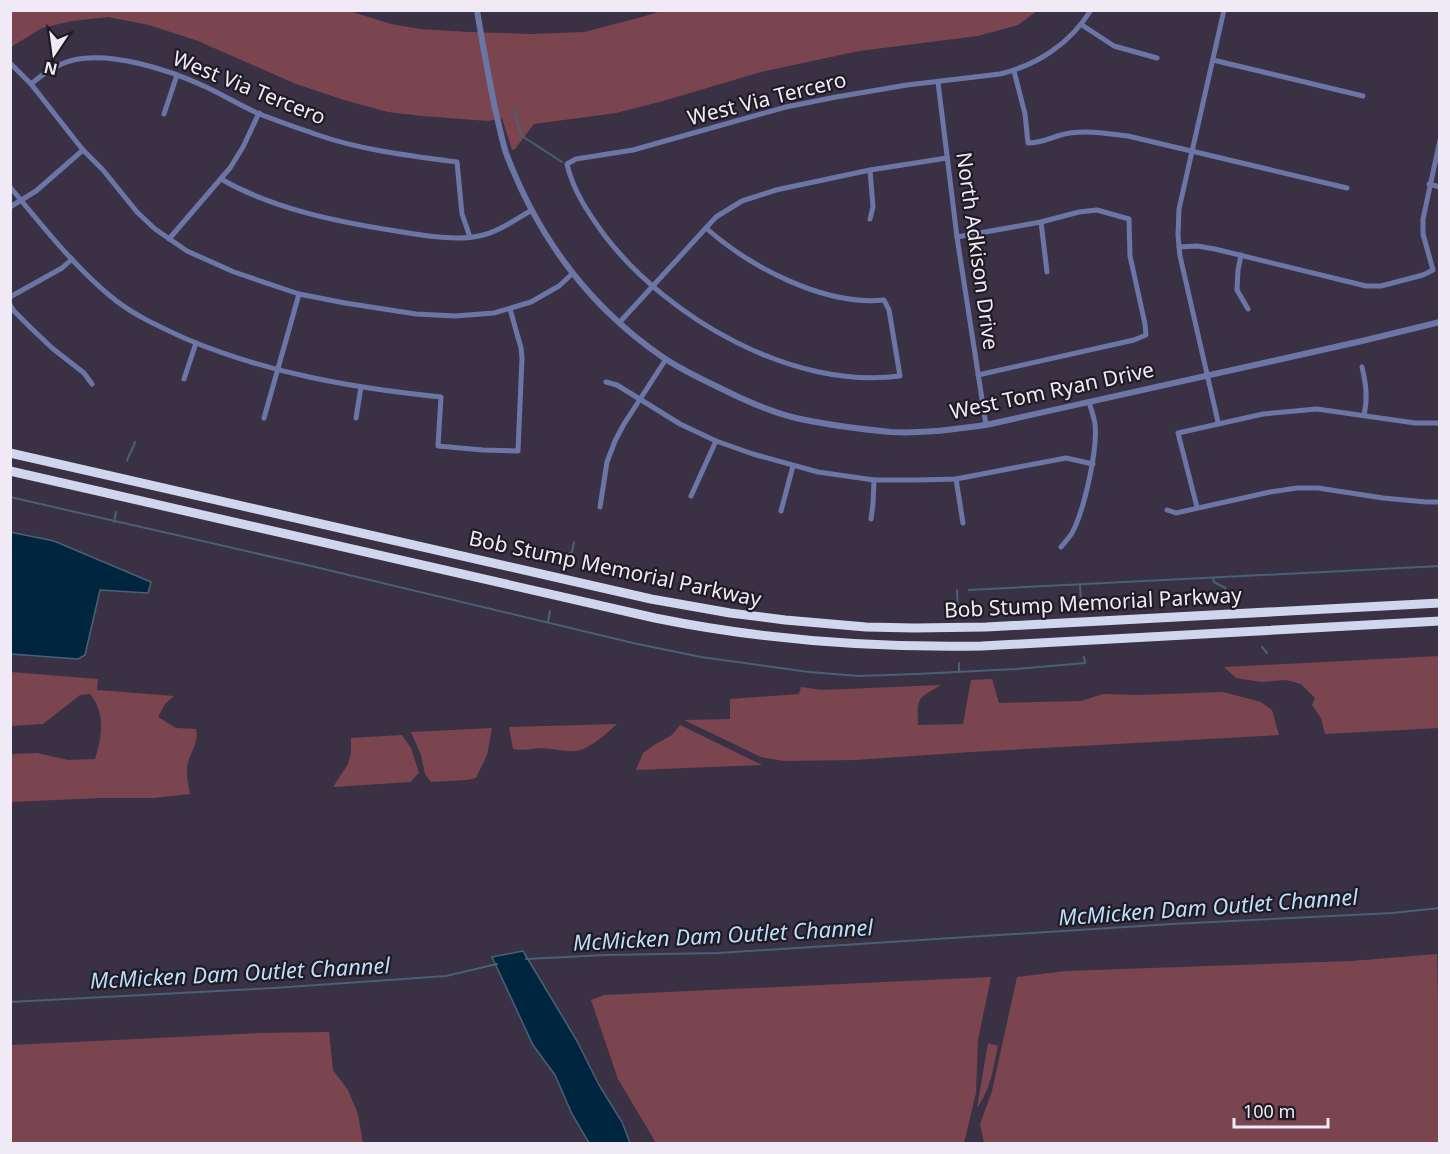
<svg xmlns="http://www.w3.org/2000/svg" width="1450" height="1154" font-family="'Noto Sans',sans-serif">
<rect width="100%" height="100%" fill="#3a3145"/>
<g fill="#7b454f">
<path d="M 13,10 L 346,10 L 391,24 L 420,29 L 469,32 L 531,34 L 584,32 L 642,17 L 664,10 L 1037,11 L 1018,25 L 978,36 L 859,51 L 761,72 L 663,101 L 616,113 L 534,124 L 515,149 L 512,150 L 502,118 L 488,121 L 422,116 L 388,112 L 344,100 L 296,84 L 198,41 L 149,25 L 108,17 L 72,21 L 42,28 L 11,47 L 11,13 Z"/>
<path d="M 1439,656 L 1439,728 L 1325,734 L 1321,718 L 1312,705 L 1315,698 L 1301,684 L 1286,680 L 1261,682 L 1236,678 L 1224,667 Z"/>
<path d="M 11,672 L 98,679 L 97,690 L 174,696 L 165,704 L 158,717 L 176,728 L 196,729 C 200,743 188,755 187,768 C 186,776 189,786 190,794 L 154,798 L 101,798 L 11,802 L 11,754 L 37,753 L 68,760 L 95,759 C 102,737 106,714 90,694 L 80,695 L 43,724 L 11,726 Z"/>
<path d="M 992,679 L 999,703 L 1081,701 L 1103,694 L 1139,695 L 1223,692 L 1261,702 L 1272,710 L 1279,735 L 971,752 L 856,760 L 784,761 L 761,757 L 684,720 L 730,719 L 730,699 L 799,694 L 801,687 L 822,690 L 941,685 C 917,699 917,697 918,725 L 963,724 L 971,680 Z"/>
<path d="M 617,724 C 604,735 587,753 569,751 C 559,751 551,748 541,748 C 531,749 523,751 513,749 L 509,727 Z"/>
<path d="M 680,725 L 762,765 L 636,770 L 643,753 L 654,745 L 672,735 Z"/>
<path d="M 492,728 L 487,755 L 476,778 L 467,780 L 431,782 L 425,774 L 421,755 L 411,732 Z"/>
<path d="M 402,735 L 411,748 L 419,773 L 410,782 L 333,787 L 348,764 L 351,753 L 351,738 Z"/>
<path d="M 1437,954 L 1438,996 L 1440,1002 L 1439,1143 L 984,1143 L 980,1124 L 992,1091 L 1017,977 L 1066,971 L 1352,961 Z"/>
<path d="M 991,977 L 978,1040 L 976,1093 L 964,1143 L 656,1143 L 618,1079 L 591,1000 L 604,995 Z"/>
<path d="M 329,1032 L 333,1070 L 348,1090 L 358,1114 L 363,1143 L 11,1143 L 11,1045 L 259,1033 Z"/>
<path d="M 988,1043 L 998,1046 C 993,1069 991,1088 977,1108 Z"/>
</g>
<g fill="#00263f" stroke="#486176" stroke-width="1.5">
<path d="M 10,532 L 54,541 L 151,582 L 148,593 L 100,590 L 85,655 L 78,659 L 11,654 Z"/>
<path d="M 523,951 L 577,1041 L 599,1085 L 622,1122 L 630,1143 L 589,1143 L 572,1114 L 555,1075 L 533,1045 L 492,957 Z"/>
</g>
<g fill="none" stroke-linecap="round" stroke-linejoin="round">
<g stroke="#486176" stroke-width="2">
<path d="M 514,110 L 520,132 L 522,136 L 562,162"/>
<path d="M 127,461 C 129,454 133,449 135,442"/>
<path d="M 10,497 L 307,565 L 633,643 L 701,657 L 809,672 L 859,676 L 917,674 L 1016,669 L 1085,663 L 1084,657"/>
<path d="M 114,522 L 116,512"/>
<path d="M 561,560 L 563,556 L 572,552 L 574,542"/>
<path d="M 1213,578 L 1214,582 L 1225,588 L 1229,595"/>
<path d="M 1080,585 L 1081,602"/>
<path d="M 957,590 L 958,611"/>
<path d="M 969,590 L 1440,566"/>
<path d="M 548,622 L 550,611"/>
<path d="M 1262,647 L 1267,653"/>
<path d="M 959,663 L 959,672"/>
<path d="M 526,959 L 606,955 L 718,953 L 1172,924 L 1392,913 L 1440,908"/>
<path d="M 10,1002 L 274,988 L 446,976 L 497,964"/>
</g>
<g stroke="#6c76a6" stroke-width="5">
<path d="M 1082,25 L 1114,46 L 1157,58"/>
<path d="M 1213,60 L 1363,96"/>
<path d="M 10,63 L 31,84 L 83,150 L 103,170 L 137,212 L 155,229 L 187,251 L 234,272 L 299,294 L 345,303 L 416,314 L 455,316 L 494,313 L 531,302 L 559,286 L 572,274"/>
<path d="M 1014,71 L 1025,114 L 1028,143 C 1044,143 1055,135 1070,133 C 1090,130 1109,134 1128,136 L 1347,188"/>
<path d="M 938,82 L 957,237 L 986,425"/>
<path d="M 31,84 C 43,74 55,65 70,61 C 109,50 170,70 206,87 C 223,95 238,104 255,112 C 274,120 295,127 315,134 C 360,150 410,156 457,162 L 462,214 L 470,237"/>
<path d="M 164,114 L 177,75"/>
<path d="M 870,170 L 873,207 L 870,219"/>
<path d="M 221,179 C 273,209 338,222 396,231 C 420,235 459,242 483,235 C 500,231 516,219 532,210"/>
<path d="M 1429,184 L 1440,187"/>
<path d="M 10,187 C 41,224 72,264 109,295 C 131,314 158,326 184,338 C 266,373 353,388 441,397 L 438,446 L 483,450 L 518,451 L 522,358 L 521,348 L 510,309"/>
<path d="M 10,207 L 36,191 L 83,150"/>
<path d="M 1041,222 L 1047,272"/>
<path d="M 706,228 C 750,267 824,306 884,300 L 889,310 L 900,376 C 793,390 669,319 605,236 C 589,214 573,191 567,164 L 576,159 L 633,150 L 786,107 L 836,97 L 907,85 L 1000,74 C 1037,65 1070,44 1091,10"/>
<path d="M 957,237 L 1041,222 L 1079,212 L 1097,210 L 1129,219 L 1130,256 L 1145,324 L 1146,335 L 1134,340 L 978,375"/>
<path d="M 169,239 L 230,168 L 243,147 L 259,113"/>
<path d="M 1179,247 L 1197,246 L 1215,249 L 1366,286 L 1381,286 L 1423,275 L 1433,270 L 1423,234 L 1423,219 L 1440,140"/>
<path d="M 1241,255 L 1238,270 L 1237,290 L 1248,309"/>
<path d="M 10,297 L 62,268 L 72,259"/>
<path d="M 10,305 L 14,311 L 30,327 L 52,348 L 84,373 L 92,384"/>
<path d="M 619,323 L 716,217 L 742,201 L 776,190 L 870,170 L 947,158"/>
<path d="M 1362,367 C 1366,384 1368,398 1364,415"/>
<path d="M 184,379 L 196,343"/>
<path d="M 606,382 L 617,385 L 680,424 L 716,441 L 753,454 L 818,472 L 874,480 L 918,480 L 956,479 L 1066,458 L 1093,464"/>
<path d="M 264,418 L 299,294"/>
<path d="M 356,418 L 361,387"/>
<path d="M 1218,422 L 1180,256 L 1178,235 L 1179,209 L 1224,10"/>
<path d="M 956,479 L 963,523"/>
<path d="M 691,496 L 716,441"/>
<path d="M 600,507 L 607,462 L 615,441 L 624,424 L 666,359"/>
<path d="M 1197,507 L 1178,433 L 1263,414 L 1317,409 L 1415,423 L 1440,423"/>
<path d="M 1167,510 L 1176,513 L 1270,492 L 1297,488 L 1318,488 L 1383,498 L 1426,502 L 1440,502"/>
<path d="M 781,511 L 793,466"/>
<path d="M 871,519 L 873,504 L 874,480"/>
<path d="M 1061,547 C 1064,543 1069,538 1072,533 C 1084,511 1098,449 1095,424 C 1094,417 1091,409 1089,402"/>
</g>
<path stroke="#6c76a6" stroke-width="6" d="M 477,10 C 482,42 488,73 494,104 C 498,120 501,137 506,153 C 538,238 589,307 664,358 C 682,370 701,379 720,388 C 744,400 770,412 796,418 C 827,425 859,429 891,432 C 923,434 954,429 986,425 L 1362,341 L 1440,322"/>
<g stroke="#d0d6ee" stroke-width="9">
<path d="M 10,453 L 651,599 L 730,613 L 785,620 L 866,627 L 914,628 L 986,627 L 1440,603"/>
<path d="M 10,471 L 655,618 C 763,640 872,648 982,646 L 1440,621"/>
</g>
</g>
<g text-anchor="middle" stroke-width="4.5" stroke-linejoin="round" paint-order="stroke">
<g font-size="21" fill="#f0eaf7" stroke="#1f1b24">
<text transform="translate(249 88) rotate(22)" y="7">West Via Tercero</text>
<text transform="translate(767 99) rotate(-14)" y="7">West Via Tercero</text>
<text transform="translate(977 251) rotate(82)" y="7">North Adkison Drive</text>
<text transform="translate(1052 391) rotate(-12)" y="7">West Tom Ryan Drive</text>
<text transform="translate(615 569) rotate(12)" y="7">Bob Stump Memorial Parkway</text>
<text transform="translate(1093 603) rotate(-3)" y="7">Bob Stump Memorial Parkway</text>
</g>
<g font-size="22" font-style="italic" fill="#bddffc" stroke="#1f1b24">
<text transform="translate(1208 907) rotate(-4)" y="8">McMicken Dam Outlet Channel</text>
<text transform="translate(723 935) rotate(-3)" y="8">McMicken Dam Outlet Channel</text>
<text transform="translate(240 973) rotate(-3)" y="8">McMicken Dam Outlet Channel</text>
</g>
</g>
<rect width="1450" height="1154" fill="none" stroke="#f0eaf7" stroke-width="24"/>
<g transform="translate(54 54) rotate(193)" stroke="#1f1b24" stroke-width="4.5" paint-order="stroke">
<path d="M0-4.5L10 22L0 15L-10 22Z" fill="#f0eaf7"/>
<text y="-9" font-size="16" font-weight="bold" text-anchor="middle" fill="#f0eaf7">N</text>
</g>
<path d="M1234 1118v9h94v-9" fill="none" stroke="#f0eaf7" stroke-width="3"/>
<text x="1243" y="1118" font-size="18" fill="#f0eaf7" stroke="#1f1b24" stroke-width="4.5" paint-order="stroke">100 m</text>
</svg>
